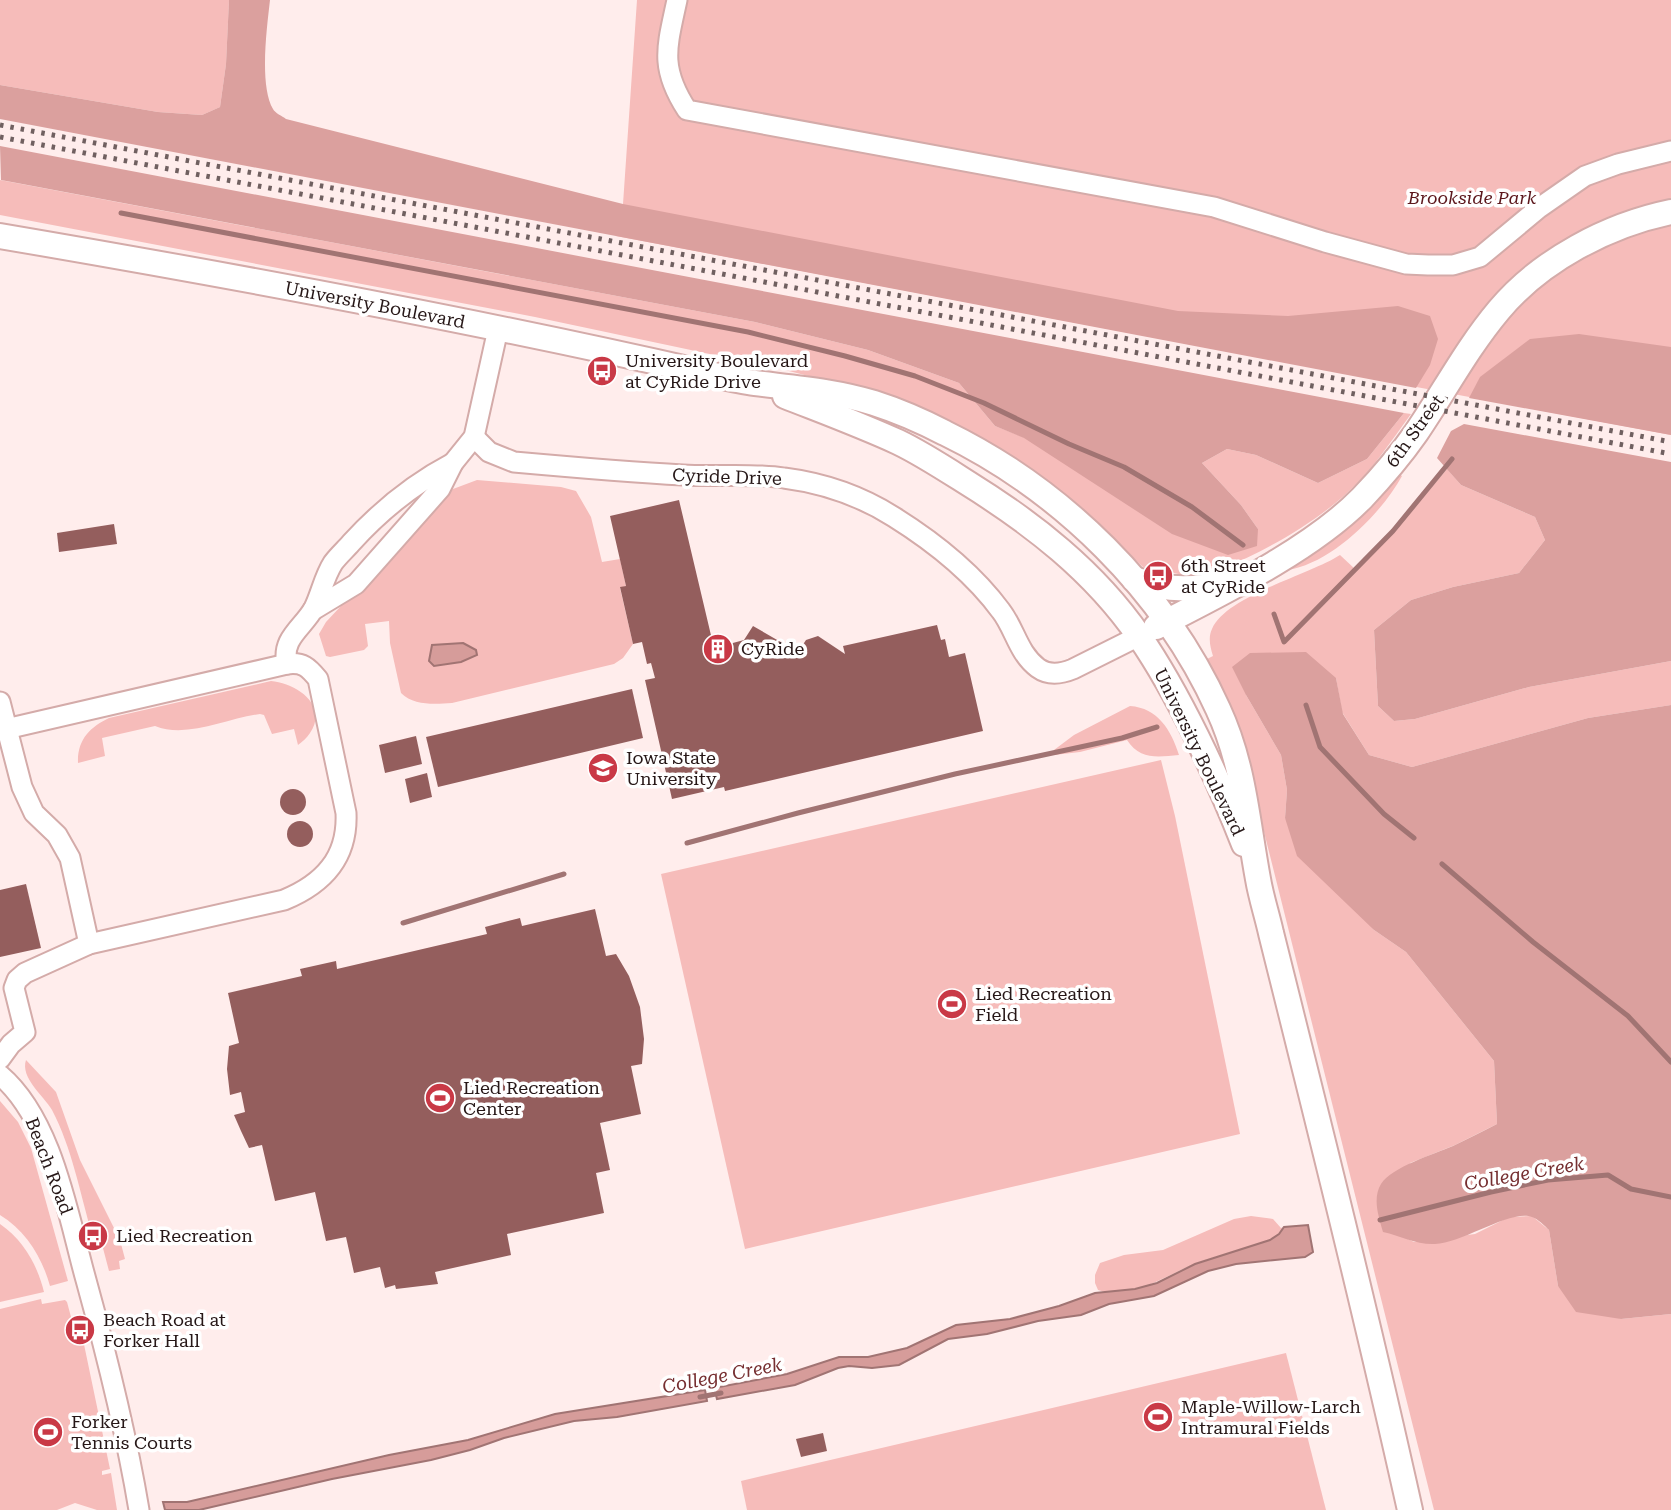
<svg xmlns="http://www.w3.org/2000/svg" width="1671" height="1510" font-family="'Roboto Serif',serif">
<rect width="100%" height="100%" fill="#ffedec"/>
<g fill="#f6bcba">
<path d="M 0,0 L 229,0 L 226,64 L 220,107 L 202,115 L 158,112 L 0,85 Z"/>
<path d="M 637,0 L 1671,0 L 1671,435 L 616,236 L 623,204 Z"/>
<path d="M 0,180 L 755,322 L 868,350 L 959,383 L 995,426 L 1258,529 L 1241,505 L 1202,463 L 1227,449 L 1256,455 L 1318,483 L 1367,459 L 1404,413 L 1411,414 C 1391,441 1372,471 1346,494 C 1305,531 1231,572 1176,582 L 1178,574 L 1163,570 L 1159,577 L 1144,568 L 1092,519 L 1025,465 L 954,425 L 891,397 L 785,370 L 535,317 L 0,215 Z"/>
<path d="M 1447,469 L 1461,485 L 1535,517 L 1545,540 L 1519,573 L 1453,587 L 1411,600 L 1374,630 L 1378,706 L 1394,721 L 1415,719 L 1529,687 L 1671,661 L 1671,705 L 1588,718 L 1412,767 L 1369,755 L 1342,712 L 1336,678 L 1246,695 L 1281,755 L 1287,790 L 1285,818 L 1374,930 L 1406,952 L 1494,1061 L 1497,1124 L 1455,1145 L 1410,1163 L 1400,1235 L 1414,1242 L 1475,1234 L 1509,1217 L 1532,1216 L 1549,1230 L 1558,1286 L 1621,1319 L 1671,1314 L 1671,1510 L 1434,1510 L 1247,764 L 1205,660 L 1213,656 C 1210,647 1208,637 1212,629 C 1226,596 1309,575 1340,555 L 1356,570 L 1395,530 Z"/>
<path d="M 1399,474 L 1402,476 C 1381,514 1331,564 1287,570 C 1330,543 1367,514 1399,474 Z"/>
<path d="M 477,480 L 561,487 L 576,491 L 591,517 L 602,562 L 620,559 L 626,586 L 620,588 L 633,644 L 623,658 L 614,664 L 452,703 C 435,704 414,706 401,693 L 390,643 L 389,621 L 365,624 L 368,646 L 364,650 L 330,657 L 326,656 L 319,634 L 326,622 L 443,497 L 453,489 Z"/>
<path d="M 271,681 C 296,683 329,705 310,733 C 307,738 302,742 298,745 L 294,729 L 272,734 L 264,715 L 260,714 C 227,718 187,739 155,726 L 102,738 L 105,756 L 78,763 C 77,740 90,727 109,718 Z"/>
<path d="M 1130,706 C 1158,708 1171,730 1179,755 C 1157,757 1140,760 1127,740 L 1080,752 L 1054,755 L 1054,750 L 1074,735 Z"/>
<path d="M 1161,760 L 1175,816 L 1240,1134 L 745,1249 L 661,874 Z"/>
<path d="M 26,1060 L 56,1092 L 80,1160 L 120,1240 L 125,1259 L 119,1261 L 120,1269 L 109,1271 L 99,1233 L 92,1234 C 80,1193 72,1148 52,1110 C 44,1096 20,1078 26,1060 Z"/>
<path d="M 0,1101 L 18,1122 L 31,1148 L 68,1281 L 50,1286 C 42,1257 26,1231 0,1215 Z"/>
<path d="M 1251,1216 L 1273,1219 L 1281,1228 L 1284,1227 L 1279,1234 L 1270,1240 C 1246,1247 1221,1255 1197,1263 C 1165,1275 1133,1301 1098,1290 L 1095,1283 L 1095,1275 L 1100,1263 L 1124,1255 L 1163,1250 L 1234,1219 Z"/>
<path d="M 0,1224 C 23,1240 37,1264 44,1292 L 0,1302 Z"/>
<path d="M 41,1299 L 42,1304 L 65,1300 L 67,1302 L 75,1332 L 81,1330 L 110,1469 L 102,1471 L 102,1475 L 111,1473 L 117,1510 L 97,1510 L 75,1503 L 57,1510 L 0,1510 L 0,1309 Z"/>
<path d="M 1286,1353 L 1326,1510 L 747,1510 L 741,1481 Z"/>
</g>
<g fill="#dba09e">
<path d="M 229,0 L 270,0 C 267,27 259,85 273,109 C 275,113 282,116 286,119 L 623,204 L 1178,311 L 1288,316 L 1398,306 L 1430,316 L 1438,339 L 1430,365 L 1416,388 L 0,119 L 0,85 L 158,112 L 202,115 L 220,107 L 226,64 Z"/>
<path d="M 0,146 L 1404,413 L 1367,459 L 1318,483 L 1256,455 L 1227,449 L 1202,463 L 1241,505 L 1258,529 L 1257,546 L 1228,555 L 1172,534 L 1024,438 L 995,426 L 959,383 L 868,350 L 755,322 L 1,180 Z"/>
<path d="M 1579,334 L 1671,347 L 1671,435 L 1469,398 L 1480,377 L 1530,339 Z"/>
<path d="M 1464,424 L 1671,462 L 1671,661 L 1529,687 L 1415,719 L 1394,721 L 1378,706 L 1374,630 L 1411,600 L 1453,587 L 1519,573 L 1545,540 L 1535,517 L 1461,485 L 1437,458 L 1451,431 Z"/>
<path d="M 1306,652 L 1336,678 L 1343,714 L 1369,755 L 1412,767 L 1588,718 L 1671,705 L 1671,1314 L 1621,1319 L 1576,1312 L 1558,1286 L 1549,1230 C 1545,1226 1538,1219 1532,1217 C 1511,1209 1463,1243 1435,1244 C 1417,1245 1401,1236 1383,1232 C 1379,1217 1372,1199 1381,1184 C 1392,1167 1434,1154 1453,1146 C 1468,1139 1483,1131 1497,1124 L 1494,1061 L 1406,952 L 1374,930 L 1297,856 L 1285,818 L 1287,790 L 1281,755 L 1246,695 L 1232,667 L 1250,653 Z"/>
</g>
<g fill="#d69c9a" stroke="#a17473" stroke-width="2">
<path d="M 463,643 L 476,650 L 477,655 L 461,662 L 434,666 L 429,661 L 432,645 Z"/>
<path d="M 1308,1225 L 1313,1252 L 1305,1257 L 1236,1264 L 1208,1271 L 1154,1296 L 1109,1304 L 1081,1315 L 1038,1321 L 987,1334 L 948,1339 L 899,1365 L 872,1368 L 849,1366 L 838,1368 L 795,1385 L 717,1399 L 714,1388 L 787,1374 L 839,1357 L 868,1357 L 907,1348 L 956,1325 L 1010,1319 L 1059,1306 L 1095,1293 L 1135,1289 L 1157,1283 L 1195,1264 L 1270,1240 L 1279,1234 L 1284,1227 Z"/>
<path d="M 705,1390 L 707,1401 L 617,1417 L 574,1421 L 504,1438 L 470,1450 L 431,1460 L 332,1479 L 199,1510 L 165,1510 L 163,1502 L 187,1502 L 389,1455 L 468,1440 L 555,1414 Z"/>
</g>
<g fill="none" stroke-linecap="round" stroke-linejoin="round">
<g stroke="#a17473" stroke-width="5">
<path d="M 121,213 L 748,332 L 845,356 L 915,376 L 984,403 L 1069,444 L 1124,467 L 1192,507 L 1243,545"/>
<path d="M 1274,614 L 1284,642 L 1393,531 L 1452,459"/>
<path d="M 1306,705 L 1320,747 L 1384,814 L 1414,838"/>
<path d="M 687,843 L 798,813 L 955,774 L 1122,738 L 1157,727"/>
<path d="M 1442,864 L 1533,942 L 1628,1016 L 1671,1062"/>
<path d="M 403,923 L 564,874"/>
<path d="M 1380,1220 L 1491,1192 L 1548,1180 L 1608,1175 L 1631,1189 L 1671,1197"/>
<path d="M 700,1397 L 721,1393"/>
</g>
</g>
<g fill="#945e5d">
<path d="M 679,500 L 714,648 L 744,640 L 753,626 L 798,652 L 806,640 L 818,636 L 845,654 L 843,646 L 937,625 L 941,640 L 945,639 L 949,657 L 965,653 L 983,731 L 725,791 L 724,787 L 672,799 L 645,680 L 655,678 L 651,663 L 647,664 L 642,642 L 633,644 L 620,587 L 626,586 L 610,516 Z"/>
<path d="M 114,524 L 117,544 L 59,552 L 57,533 Z"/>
<path d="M 632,689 L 643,738 L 438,787 L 426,737 Z"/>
<path d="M 416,736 L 422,764 L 385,773 L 379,745 Z"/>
<path d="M 427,773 L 432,797 L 410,803 L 405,779 Z"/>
<circle cx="293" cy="802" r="13"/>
<circle cx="300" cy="834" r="13"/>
<path d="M 26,884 L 41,948 L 0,957 L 0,890 Z"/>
<path d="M 595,909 L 606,956 L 616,954 L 629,976 L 640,1007 L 644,1039 L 642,1064 L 631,1066 L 641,1114 L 600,1123 L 610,1170 L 596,1173 L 604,1213 L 507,1234 L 511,1255 L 435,1272 L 438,1284 L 396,1289 L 395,1285 L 385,1288 L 380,1267 L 354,1273 L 346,1237 L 326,1241 L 315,1192 L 275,1201 L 262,1145 L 249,1148 L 241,1131 L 234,1115 L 245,1112 L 241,1092 L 230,1095 L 227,1069 L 229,1046 L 239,1043 L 228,993 L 302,976 L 300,969 L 336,961 L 337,969 L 487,934 L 485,927 L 520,918 L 522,926 Z"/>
<path d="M 823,1433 L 827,1451 L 801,1457 L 796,1439 Z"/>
</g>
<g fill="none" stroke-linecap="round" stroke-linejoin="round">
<g stroke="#d4aba9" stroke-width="23">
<g id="minor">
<path d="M 677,0 C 667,47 659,67 687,110 L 1214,207 L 1325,242 L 1406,264 L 1428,265 L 1453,265 L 1480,257 L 1539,208 L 1585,176 L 1618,164 L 1671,151"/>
<path d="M 474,437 L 489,452 L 514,462 C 570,467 627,472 683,475 C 717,477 751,473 784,478 C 823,483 861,496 894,517 C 934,542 973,573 1001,611 C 1015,629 1018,653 1038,668 C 1049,676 1061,674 1073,669 L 1139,636"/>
<path d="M 313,610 L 356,584 L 440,489 L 453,463 L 474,437 L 498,329"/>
<path d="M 287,664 C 281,638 303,628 314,608 C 321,594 324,577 333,563 C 338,556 345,550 351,543 C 381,510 413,484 453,463"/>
<path d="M 0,702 L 22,787 L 34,813 L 57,835 L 70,858 L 89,944"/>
<path d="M 0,1059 L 11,1044 L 25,1032 L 14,988 L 17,980 L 25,973 L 89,944 L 284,900 C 323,884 348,858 346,813 L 318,679 C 308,667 303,662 287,664 L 6,729"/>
<path d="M 0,1075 C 53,1120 68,1216 86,1280 C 107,1356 126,1432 139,1510"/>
</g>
</g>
<g stroke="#d4aba9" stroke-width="28">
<g id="major">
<path d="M 0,236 C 235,276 469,319 701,372 C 719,376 737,381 755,383 C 795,388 835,391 874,403 C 899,411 922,421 945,433 C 1062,490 1164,590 1218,709 C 1244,765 1247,820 1258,879 C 1261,897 1267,915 1271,933 C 1319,1125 1367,1317 1410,1510"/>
<path d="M 785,396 C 823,411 861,425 898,442 C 921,453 944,468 966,482 C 1032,523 1094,571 1139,636 C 1179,694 1218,778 1244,844"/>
<path d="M 1134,579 C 1164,591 1193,591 1225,583"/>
<path d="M 1156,627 C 1220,594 1311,550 1362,498 C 1381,478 1400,456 1416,433 C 1444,392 1467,348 1499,310 C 1541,260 1608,225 1671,212"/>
</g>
</g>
<use href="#minor" stroke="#fff" stroke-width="19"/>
<use href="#major" stroke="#fff" stroke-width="24"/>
<g stroke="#706060" stroke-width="5" stroke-dasharray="3.5 7" stroke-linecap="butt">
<path d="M 0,125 L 1671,442"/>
<path d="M 0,137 L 1671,454"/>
</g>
</g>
<defs>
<g id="bus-disc" transform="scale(1.575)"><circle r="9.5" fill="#c93946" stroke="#fff"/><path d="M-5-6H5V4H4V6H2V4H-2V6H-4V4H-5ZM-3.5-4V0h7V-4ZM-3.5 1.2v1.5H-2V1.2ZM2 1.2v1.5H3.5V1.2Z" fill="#fff"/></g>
<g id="building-disc" transform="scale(1.575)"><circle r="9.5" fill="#c93946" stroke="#fff"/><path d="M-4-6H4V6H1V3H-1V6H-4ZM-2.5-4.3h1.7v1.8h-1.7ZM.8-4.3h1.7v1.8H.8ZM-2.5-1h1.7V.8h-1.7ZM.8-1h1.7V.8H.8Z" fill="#fff"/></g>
<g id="university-disc" transform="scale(1.575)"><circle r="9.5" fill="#c93946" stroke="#fff"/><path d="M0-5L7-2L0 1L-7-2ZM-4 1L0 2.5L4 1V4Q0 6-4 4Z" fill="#fff"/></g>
<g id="stadium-disc" transform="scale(1.575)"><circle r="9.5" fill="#c93946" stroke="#fff"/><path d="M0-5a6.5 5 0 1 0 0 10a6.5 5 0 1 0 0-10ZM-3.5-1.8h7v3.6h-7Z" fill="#fff"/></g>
</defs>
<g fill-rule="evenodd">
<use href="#bus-disc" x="602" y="371"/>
<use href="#bus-disc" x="1158" y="576"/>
<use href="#building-disc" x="718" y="649"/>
<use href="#university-disc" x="603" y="768"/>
<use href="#stadium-disc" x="952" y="1004"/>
<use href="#stadium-disc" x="440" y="1098"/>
<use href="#bus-disc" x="93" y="1236"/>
<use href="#bus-disc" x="80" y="1330"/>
<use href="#stadium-disc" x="1158" y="1417"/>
<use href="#stadium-disc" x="48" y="1432"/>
</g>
<g text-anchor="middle" stroke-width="7" stroke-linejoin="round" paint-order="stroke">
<g font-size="18" font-style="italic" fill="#5c171c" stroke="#fff">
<text x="1472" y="204">Brookside Park</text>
</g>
<g font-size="18" fill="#261717" stroke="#fff">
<text transform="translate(375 305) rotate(11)" y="6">University Boulevard</text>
<text transform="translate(1415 431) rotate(-54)" y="6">6th Street</text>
<text transform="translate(727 477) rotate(2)" y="6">Cyride Drive</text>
<text transform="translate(1199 752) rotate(64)" y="6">University Boulevard</text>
<text transform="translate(49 1166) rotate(69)" y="6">Beach Road</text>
</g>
<g font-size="18" fill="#261717" stroke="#fff" text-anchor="start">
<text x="625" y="367">University Boulevard<tspan x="625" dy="21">at CyRide Drive</tspan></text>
<text x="1181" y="572">6th Street<tspan x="1181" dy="21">at CyRide</tspan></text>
<text x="741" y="655">CyRide</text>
<text x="626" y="764">Iowa State<tspan x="626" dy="21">University</tspan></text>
<text x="975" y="1000">Lied Recreation<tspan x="975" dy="21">Field</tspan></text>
<text x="463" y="1094">Lied Recreation<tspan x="463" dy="21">Center</tspan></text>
<text x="116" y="1242">Lied Recreation</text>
<text x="103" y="1326">Beach Road at<tspan x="103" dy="21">Forker Hall</tspan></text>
<text x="1181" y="1413">Maple-Willow-Larch<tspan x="1181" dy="21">Intramural Fields</tspan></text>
<text x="71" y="1428">Forker<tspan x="71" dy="21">Tennis Courts</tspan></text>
</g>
<g font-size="19" font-style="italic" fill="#762f31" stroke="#fff">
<text transform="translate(1524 1173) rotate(-10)" y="7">College Creek</text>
<text transform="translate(722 1375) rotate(-11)" y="7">College Creek</text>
</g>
</g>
</svg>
